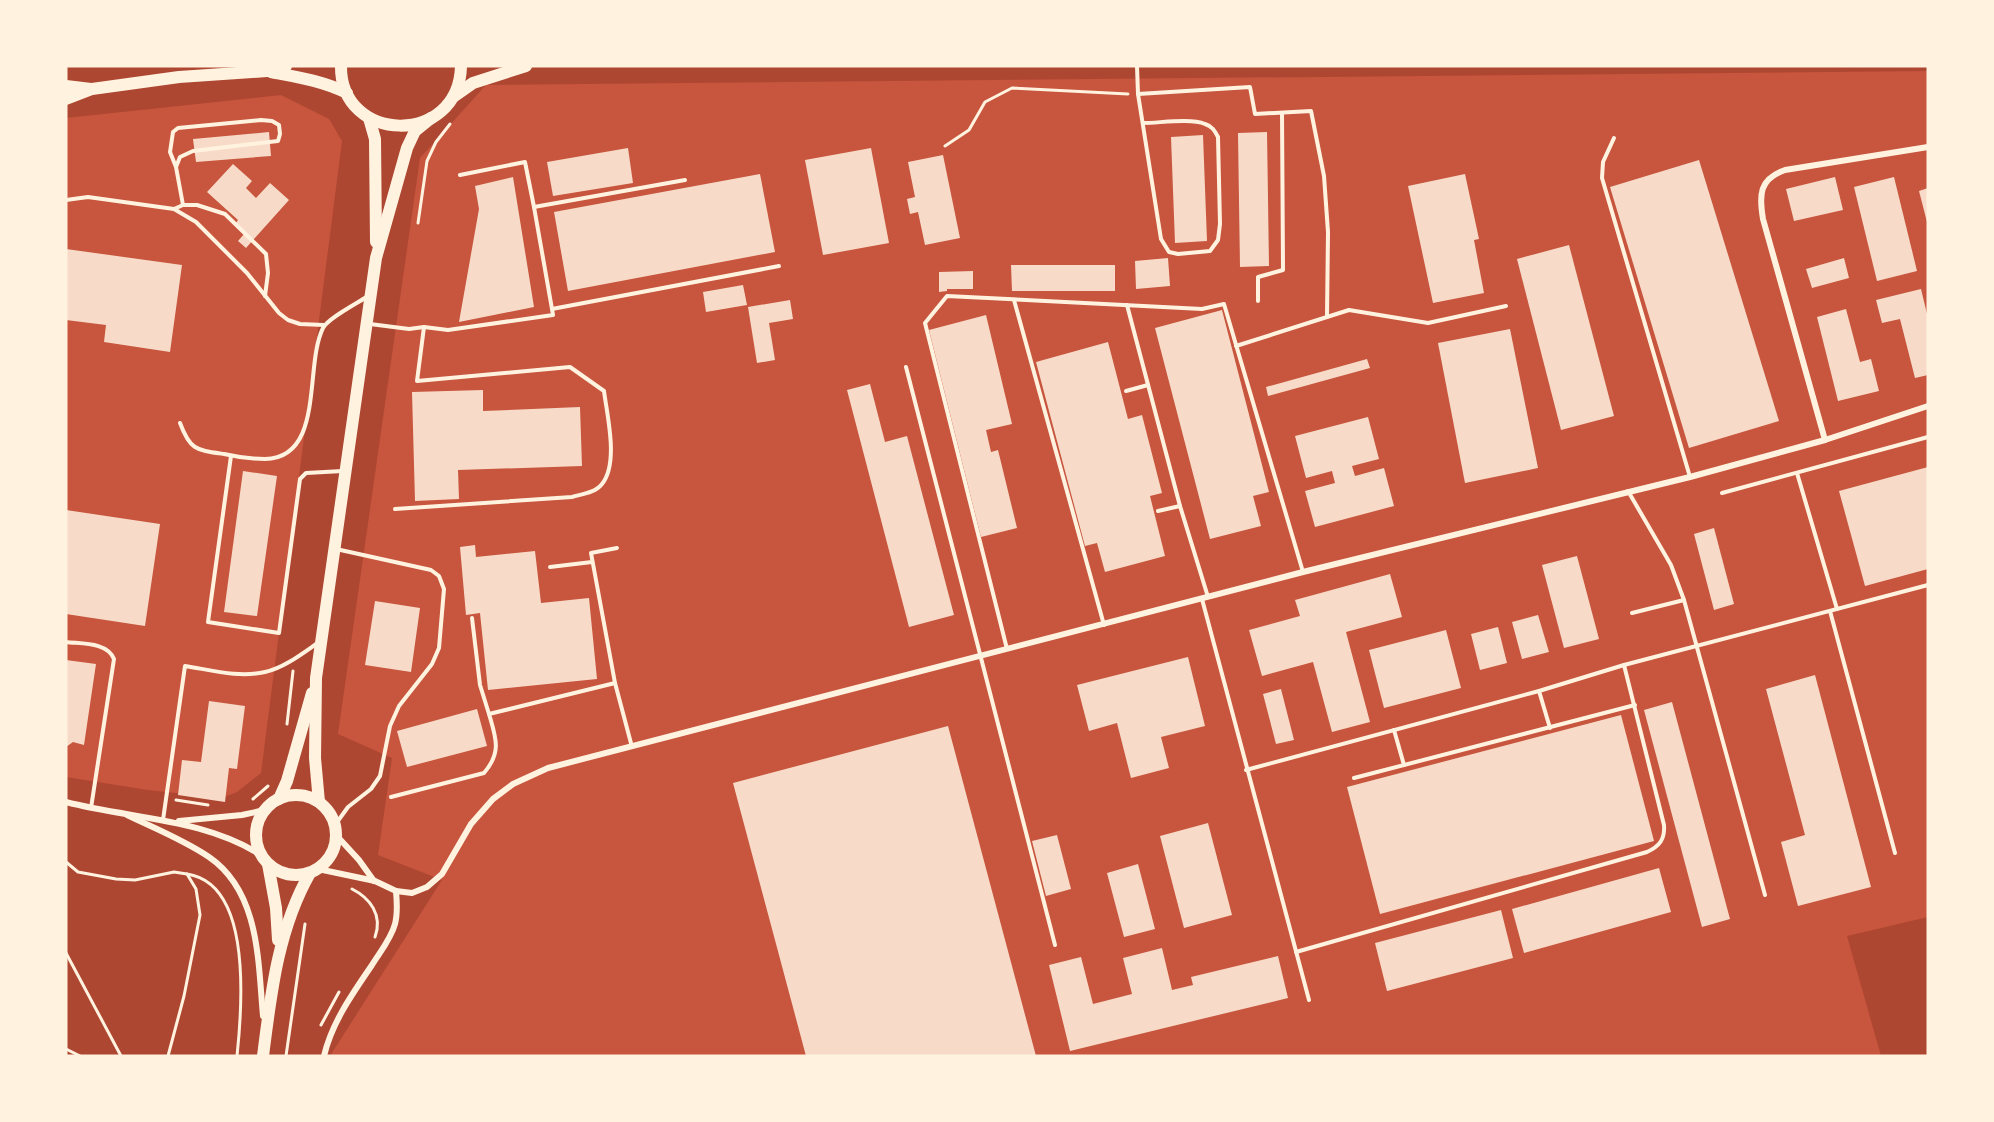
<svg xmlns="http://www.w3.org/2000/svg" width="1994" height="1122" font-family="Cabin,sans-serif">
<rect width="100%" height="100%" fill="#c8553d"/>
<g fill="#ae4732">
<path d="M 66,66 L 1928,66 L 1928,71 L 486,85 L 420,158 L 338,734 L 392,758 L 378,855 L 442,880 L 330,1056 L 66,1056 L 66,777 L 148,790 L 222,798 L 237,792 L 261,773 L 342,141 L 329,119 L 281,95 L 66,118 Z"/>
<path d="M 1928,917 L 1928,1056 L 1881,1056 L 1847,936 Z"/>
</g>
<g fill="#f7dbc8">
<path d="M 269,132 L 271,156 L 196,162 L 193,139 Z"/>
<path d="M 1267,132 L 1269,266 L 1240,267 L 1238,133 Z"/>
<path d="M 1203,135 L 1207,241 L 1175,243 L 1171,137 Z"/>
<path d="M 628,148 L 633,183 L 553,196 L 547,162 Z"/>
<path d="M 871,148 L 889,243 L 823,255 L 805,160 Z"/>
<path d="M 943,155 L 960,238 L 925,245 L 918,212 L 910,214 L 907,199 L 915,197 L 908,162 Z"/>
<path d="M 1699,160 L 1779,421 L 1689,448 L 1610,187 Z"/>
<path d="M 233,164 L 252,181 L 246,188 L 256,198 L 270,183 L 289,200 L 246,248 L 238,241 L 245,233 L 235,224 L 238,220 L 207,192 Z"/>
<path d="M 760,174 L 775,252 L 568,291 L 554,212 Z"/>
<path d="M 1465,174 L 1479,239 L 1474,240 L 1484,293 L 1433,303 L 1408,186 Z"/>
<path d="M 513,177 L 534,307 L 459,322 L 479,209 L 475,186 Z"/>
<path d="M 1835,177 L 1843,210 L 1794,221 L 1786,189 Z"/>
<path d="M 1894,177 L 1917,271 L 1877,281 L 1854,187 Z"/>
<path d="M 1928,188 L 1928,222 L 1927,222 L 1919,191 Z"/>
<path d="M 1569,245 L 1614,416 L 1561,430 L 1517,259 Z"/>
<path d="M 66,249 L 182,265 L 170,352 L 104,342 L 106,325 L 66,320 Z"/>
<path d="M 1168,258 L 1170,286 L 1136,289 L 1135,261 Z"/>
<path d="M 1844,258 L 1849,278 L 1812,288 L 1806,269 Z"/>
<path d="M 1011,265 L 1115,265 L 1115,291 L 1012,291 Z"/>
<path d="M 973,271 L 973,289 L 947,289 L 947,291 L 939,292 L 939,272 Z"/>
<path d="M 743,285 L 747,305 L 706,312 L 703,292 Z"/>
<path d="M 1921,289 L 1928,318 L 1928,375 L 1915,378 L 1900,319 L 1882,323 L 1876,300 Z"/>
<path d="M 790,300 L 793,319 L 769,323 L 775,360 L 757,363 L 748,307 Z"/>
<path d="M 1846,309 L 1860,362 L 1871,359 L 1879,391 L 1838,401 L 1817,317 Z"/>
<path d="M 1222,310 L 1269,492 L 1253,496 L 1261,526 L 1210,539 L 1155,328 Z"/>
<path d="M 986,315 L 1012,424 L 986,430 L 991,452 L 998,450 L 1017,528 L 981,537 L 929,330 Z"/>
<path d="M 1510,329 L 1538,468 L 1465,483 L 1438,343 Z"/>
<path d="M 1108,342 L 1128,419 L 1142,415 L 1162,493 L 1150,496 L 1165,556 L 1105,572 L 1097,543 L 1085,546 L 1036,362 Z"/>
<path d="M 1367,359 L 1370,368 L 1268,396 L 1266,387 Z"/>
<path d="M 870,384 L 885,442 L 907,436 L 954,615 L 909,627 L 847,390 Z"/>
<path d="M 483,390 L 483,411 L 580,407 L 582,466 L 458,470 L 459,499 L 415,501 L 412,392 Z"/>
<path d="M 1368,417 L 1379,459 L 1352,466 L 1355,476 L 1384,468 L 1394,506 L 1315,527 L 1305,491 L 1335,483 L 1332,471 L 1306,478 L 1295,436 Z"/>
<path d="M 1928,467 L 1928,569 L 1865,586 L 1839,491 Z"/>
<path d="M 243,471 L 277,476 L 257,616 L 224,612 Z"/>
<path d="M 66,510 L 160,524 L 145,626 L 66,614 Z"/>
<path d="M 1714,528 L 1734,604 L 1714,610 L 1694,534 Z"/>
<path d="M 475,545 L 476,557 L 535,551 L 541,603 L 589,598 L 597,679 L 488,690 L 480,613 L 466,615 L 460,547 Z"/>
<path d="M 1577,556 L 1599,639 L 1564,648 L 1542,565 Z"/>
<path d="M 1390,574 L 1402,617 L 1346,632 L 1370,722 L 1332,732 L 1313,662 L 1262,676 L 1249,630 L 1300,616 L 1295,600 Z"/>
<path d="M 375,601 L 420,608 L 411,672 L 365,665 Z"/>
<path d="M 1538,615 L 1549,652 L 1522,659 L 1512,622 Z"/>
<path d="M 1498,627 L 1507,663 L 1480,670 L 1471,634 Z"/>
<path d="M 1446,630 L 1461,688 L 1384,708 L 1369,650 Z"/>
<path d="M 1188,657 L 1205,726 L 1161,737 L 1169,768 L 1131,778 L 1117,723 L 1089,731 L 1077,685 Z"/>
<path d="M 66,660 L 96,664 L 84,745 L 73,742 L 66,747 Z"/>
<path d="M 1815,675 L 1871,887 L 1798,906 L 1781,842 L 1805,835 L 1766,689 Z"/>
<path d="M 1281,689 L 1294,740 L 1276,744 L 1263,694 Z"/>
<path d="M 209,701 L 245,706 L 237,769 L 229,768 L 225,802 L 178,795 L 182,760 L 201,762 Z"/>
<path d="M 1672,702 L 1730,919 L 1702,927 L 1644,710 Z"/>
<path d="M 477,709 L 487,746 L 407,767 L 397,731 Z"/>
<path d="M 1621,715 L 1654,841 L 1380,914 L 1347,787 Z"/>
<path d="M 948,726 L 1036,1056 L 806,1056 L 733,783 Z"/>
<path d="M 1208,823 L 1232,915 L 1184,928 L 1160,836 Z"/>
<path d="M 1057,835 L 1071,889 L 1046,896 L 1032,841 Z"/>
<path d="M 1138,864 L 1155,929 L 1124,937 L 1107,873 Z"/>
<path d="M 1659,868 L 1671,912 L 1524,953 L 1512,909 Z"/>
<path d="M 1501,910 L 1513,958 L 1387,991 L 1375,943 Z"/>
<path d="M 1162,948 L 1172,990 L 1193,985 L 1191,977 L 1278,956 L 1288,998 L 1070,1051 L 1049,965 L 1081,957 L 1093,1004 L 1132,994 L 1123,958 Z"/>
</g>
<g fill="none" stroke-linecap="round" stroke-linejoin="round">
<g stroke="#fff3e0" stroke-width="3">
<path d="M 945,146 L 969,130 L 985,102 L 1012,88 L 1128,94"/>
<path d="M 418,223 L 427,161 L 436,142 L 450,124"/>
<path d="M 287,724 L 293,671"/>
<path d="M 253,799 L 268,786"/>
<path d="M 176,800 L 208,805"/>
<path d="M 66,862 L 78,872 L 116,879 L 135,880 L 174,872 L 187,874 L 196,889 L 200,915 L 184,996 L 168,1056"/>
<path d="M 187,874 C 253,884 242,1009 237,1056"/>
<path d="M 352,889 C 370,898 383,915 375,937"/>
<path d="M 66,953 L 121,1056"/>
<path d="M 321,1025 L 339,992"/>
<path d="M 66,1049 L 80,1056"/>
<path d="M 286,1056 L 305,924"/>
</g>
<g stroke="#fff3e0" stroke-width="4">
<path d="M 1137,66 L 1138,94 L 1161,239 L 1169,252 L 1178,254 L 1210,251 L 1218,240 L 1220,224 L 1218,137 C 1215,131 1212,126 1205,124 C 1190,118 1160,123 1143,123"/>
<path d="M 1138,94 L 1250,87 L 1255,114 L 1311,111 L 1324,176 L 1328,232 L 1327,317"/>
<path d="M 1614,138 L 1603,162 L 1602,178 L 1690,477"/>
<path d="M 176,167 L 180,157 L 193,151 L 278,141 L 280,134 L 279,125 L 272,121 L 261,120 L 178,128 L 173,132 L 170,152 L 176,167 L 183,205"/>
<path d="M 460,175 L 525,162 L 534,207"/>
<path d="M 66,200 L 88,197 L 174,209 L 196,222 L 247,273 L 279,313 L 288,320 L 300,324 L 324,325"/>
<path d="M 174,209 L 183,205 L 197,205 L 225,214 L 266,254 L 268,273 L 265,296"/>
<path d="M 1014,300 L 1104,625"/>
<path d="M 1258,301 L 1258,277 L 1283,270 L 1282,113"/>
<path d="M 1127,305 L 1180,506 L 1208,597"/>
<path d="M 552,309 L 534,207 L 685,180"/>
<path d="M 370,324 L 409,329 L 424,327 L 448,330 L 553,315 L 552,309 L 779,266"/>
<path d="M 1236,346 L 1349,310 L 1428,323 L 1506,306"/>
<path d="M 906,367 L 1055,945"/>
<path d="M 1126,391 L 1148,385"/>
<path d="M 180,423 C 190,450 196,450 224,454 C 237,457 252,459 265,459 C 325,458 304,366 323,328 C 328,318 358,303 368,296"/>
<path d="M 231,456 L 208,622 L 279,633 L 300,479 L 306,473 L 343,471"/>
<path d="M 1797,473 L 1837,609"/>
<path d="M 1628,491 L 1671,565 L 1684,600 L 1765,895"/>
<path d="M 1722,493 L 1928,437"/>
<path d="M 395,509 L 572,497 C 582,494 595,493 602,484 C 619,463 607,415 604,391 L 570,367 L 417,381 L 424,327"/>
<path d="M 1158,511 L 1180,506"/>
<path d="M 550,567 L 592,562"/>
<path d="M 1202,599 L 1309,1000"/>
<path d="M 1830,611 L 1895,853"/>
<path d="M 1632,613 L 1684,600"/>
<path d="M 472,618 L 480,685 L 489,714"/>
<path d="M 66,642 C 82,644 107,642 114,659 L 91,808"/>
<path d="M 1007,649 L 925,323 L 947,296 L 1202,309 L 1224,304 L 1303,572"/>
<path d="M 615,683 L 591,553 L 617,548"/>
<path d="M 1539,691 L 1550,728"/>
<path d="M 1394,730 L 1404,765"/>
<path d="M 1246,770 L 1539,691 L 1624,665 L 1928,585"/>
<path d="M 1354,778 L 1635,705"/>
<path d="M 391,797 L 484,773 C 502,752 496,738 489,714 L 615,683 L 632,747"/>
<path d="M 163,820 L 185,666 C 211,670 239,678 265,672 C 284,668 303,653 319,642"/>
<path d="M 335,825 L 348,807 L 371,789 L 380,776 L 390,726 L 399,706 L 432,664 L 439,648 L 444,589 L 439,576 L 431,570 L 336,549"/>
<path d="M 1296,952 L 1647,852 C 1660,846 1665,839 1664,825 L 1624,665"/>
</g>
<g stroke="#fff3e0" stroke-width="6">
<path d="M 1825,440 L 1763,219 C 1759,195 1759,179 1785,170 L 1928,147"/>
<path d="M 66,802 C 131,819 203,818 261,855"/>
<path d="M 127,815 C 154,828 184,840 209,857 C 260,892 258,962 263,1016"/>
<path d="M 179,821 L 242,815 L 265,810"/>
<path d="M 336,835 L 359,860 L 374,881"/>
<path d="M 318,869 L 375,881 L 396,891 L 412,893 L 427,887 L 442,874 L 471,824 L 493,799 L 513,784 L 548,768 L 1303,572 L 1690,477 L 1825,440 L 1928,406"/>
<path d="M 324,1056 C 332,1022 353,993 372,965 C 380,952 391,939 395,924 C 398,913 397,902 396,891"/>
</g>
<g stroke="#fff3e0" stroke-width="12">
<path d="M 341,66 C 340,144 459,147 461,66"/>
<path d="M 271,72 C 297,77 323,81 347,93"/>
<path d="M 66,86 L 91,89"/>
<path d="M 453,97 L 473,83 L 526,66"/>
<path d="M 66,99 L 92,89 L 179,77 L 267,71 L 286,66"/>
<path d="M 369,118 L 375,139 L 376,242"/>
<circle cx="296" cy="835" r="40"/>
<path d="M 279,799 L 287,781 L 312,693"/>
<path d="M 319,802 L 315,758 L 316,678 L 376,258 L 407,148 L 415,131 L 431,118"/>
<path d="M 268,864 L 276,908 L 278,940"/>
<path d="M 263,1056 C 271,993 278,929 310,873"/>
</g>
</g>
<rect width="1994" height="1122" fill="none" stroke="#fff3e0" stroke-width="135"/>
</svg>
